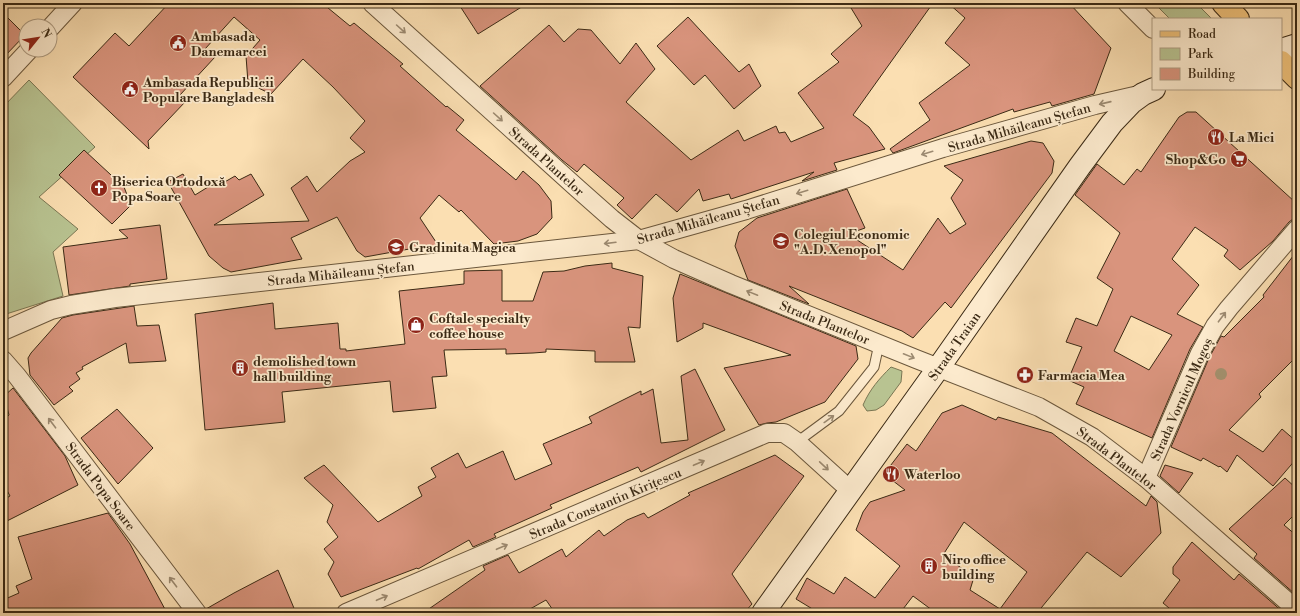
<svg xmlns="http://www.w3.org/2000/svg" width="1300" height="616" font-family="'Libre Bodoni',serif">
<rect width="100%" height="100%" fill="#fbdfb2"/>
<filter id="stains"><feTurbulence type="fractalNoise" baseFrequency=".005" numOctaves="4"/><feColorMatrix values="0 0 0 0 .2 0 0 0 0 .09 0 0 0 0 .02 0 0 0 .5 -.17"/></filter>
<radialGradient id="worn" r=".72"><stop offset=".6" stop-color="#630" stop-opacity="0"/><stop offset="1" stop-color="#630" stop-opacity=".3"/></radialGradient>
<g fill="#b8c391" stroke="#7a7653">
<path d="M 1154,3 L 1196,3 L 1212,19 L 1170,19 Z"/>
<path d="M 29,80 L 95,147 L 39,197 L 78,229 L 53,252 L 63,296 L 3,315 L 3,107 Z"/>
<path d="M 891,367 L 902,371 L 901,382 L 884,405 L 876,410 L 867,411 L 863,405 C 870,389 879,379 891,367 Z"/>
</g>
<g fill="#d9947d" stroke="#3b2a15" fill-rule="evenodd">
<path d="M 169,3 L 322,3 L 350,26 L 354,23 L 403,64 L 400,66 L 446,107 L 447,106 L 464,120 L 456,130 L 516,180 L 523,171 L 539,185 L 551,201 L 552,218 L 537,234 L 518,241 L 494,244 L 461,210 L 459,212 L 439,195 L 420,218 L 440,248 L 417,250 L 415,248 L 365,257 L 357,251 L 337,217 L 291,238 L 302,259 L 231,272 L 223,268 L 209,256 L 168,182 L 183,174 L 195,195 L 221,179 L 223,183 L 235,176 L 239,180 L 251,174 L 264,195 L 214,225 L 309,221 L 291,188 L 307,176 L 317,192 L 350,161 L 365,152 L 350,138 L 365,121 L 333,87 L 303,59 L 271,94 L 248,83 L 246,56 L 260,40 L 234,17 L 205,49 L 215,57 L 180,95 L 186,101 L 148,141 L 149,149 L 73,77 L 115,33 L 129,46 Z"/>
<path d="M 458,3 L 528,3 L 478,34 Z"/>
<path d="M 848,3 L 933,3 L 853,115 L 869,127 L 885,149 L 834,163 L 837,170 L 802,181 L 814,172 L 731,199 L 729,194 L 703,201 L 699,189 L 677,212 L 656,194 L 632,219 L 617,205 L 624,198 L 584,164 L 577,172 L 562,160 L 480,86 L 549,25 L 564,42 L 578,29 L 591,30 L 620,64 L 636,43 L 655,69 L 626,102 L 691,160 L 738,130 L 744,141 L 776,126 L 779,133 L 785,132 L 791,142 L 824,128 L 798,93 L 839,62 L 831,54 L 862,26 Z"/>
<path d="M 948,3 L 1069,3 L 1111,48 L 1094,94 L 1052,106 L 1050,102 L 1014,112 L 1013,109 L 893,153 L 890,149 L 930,120 L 919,103 L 970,65 L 945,43 L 965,18 Z"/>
<path d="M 3,13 L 25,35 L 3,58 Z"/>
<path d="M 688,17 L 739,72 L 749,64 L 761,86 L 734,109 L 705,75 L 694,85 L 657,46 Z"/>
<path d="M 1187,112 L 1196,112 L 1295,202 L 1297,208 L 1297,219 L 1293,219 L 1289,222 L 1273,241 L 1240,270 L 1224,256 L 1228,250 L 1195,227 L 1172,259 L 1199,285 L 1177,314 L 1203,327 L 1190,349 L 1152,438 L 1076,404 L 1084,387 L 1068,380 L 1082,347 L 1066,342 L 1076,318 L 1097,326 L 1113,289 L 1097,278 L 1120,233 L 1075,195 L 1097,164 L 1124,185 L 1137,169 L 1141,172 L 1179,117 ZM 1131,316 L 1172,335 L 1149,370 L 1114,351 Z"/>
<path d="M 1031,141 L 1043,143 L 1054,161 L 1052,173 L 951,308 L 945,302 L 913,338 L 902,331 L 789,286 L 809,304 L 748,280 L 735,246 L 739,232 L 757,218 L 847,189 L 865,228 L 848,234 L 903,270 L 938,218 L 950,234 L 966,224 L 951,198 L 963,180 L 944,166 Z"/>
<path d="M 84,150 L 124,187 L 131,205 L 112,224 L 59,175 Z"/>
<path d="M 160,225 L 167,279 L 130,284 L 130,286 L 69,295 L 63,247 L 128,238 L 119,230 Z"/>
<path d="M 1297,251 L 1297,356 L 1259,394 L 1261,397 L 1229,430 L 1263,452 L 1282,429 L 1297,442 L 1297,458 L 1273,486 L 1237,455 L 1227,472 L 1220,466 L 1219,467 L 1203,458 L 1201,461 L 1171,447 L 1209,358 L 1221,336 L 1224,337 L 1264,297 L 1263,295 Z"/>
<path d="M 612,263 L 612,268 L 643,276 L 640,328 L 628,327 L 635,362 L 595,362 L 595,351 L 546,349 L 546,352 L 533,353 L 506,354 L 506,349 L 444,350 L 447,376 L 432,377 L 436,408 L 393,412 L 390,381 L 282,392 L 285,422 L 205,430 L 195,314 L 273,303 L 275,329 L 338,323 L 340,349 L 346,349 L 346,351 L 405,344 L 399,291 L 464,284 L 464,271 L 502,270 L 502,301 L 533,301 L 543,272 L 564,271 L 585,266 Z"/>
<path d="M 680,274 L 856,346 L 858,359 L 825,402 L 776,422 L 767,423 L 759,425 L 724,368 L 791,355 L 703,323 L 703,328 L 677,342 L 673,298 Z"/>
<path d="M 134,306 L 137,326 L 159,325 L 166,361 L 129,363 L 126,343 L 82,367 L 83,369 L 76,373 L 80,379 L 69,387 L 73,391 L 54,405 L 30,375 L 28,358 L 31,353 L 62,318 L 73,315 Z"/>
<path d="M 695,369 L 725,430 L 641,472 L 638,467 L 550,505 L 552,508 L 494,534 L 496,537 L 473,547 L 469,540 L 418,569 L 417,568 L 341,597 L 328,574 L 334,562 L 324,549 L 338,537 L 327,522 L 333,505 L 304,478 L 324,465 L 378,522 L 422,496 L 418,487 L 436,477 L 431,468 L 458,453 L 466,468 L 503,451 L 515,480 L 552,464 L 543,444 L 592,423 L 589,417 L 641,391 L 641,395 L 653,389 L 661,443 L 688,440 L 681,376 Z"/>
<path d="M 13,388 L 65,456 L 78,485 L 3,523 L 3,500 L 10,496 L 3,483 L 3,421 L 9,415 L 4,396 Z"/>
<path d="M 962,405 L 996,420 L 998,417 L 1052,433 L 1146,506 L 1151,496 L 1157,502 L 1161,533 L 1121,577 L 1087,552 L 1037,613 L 936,613 L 913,596 L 900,613 L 819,613 L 796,599 L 807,578 L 834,594 L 845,577 L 875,598 L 900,566 L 856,530 L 863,512 L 870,502 L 905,490 L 884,474 L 907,444 L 916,451 L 942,413 ZM 964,522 L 1027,572 L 1000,609 L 970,590 L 974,577 L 943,555 Z"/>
<path d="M 117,409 L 153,448 L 118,484 L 81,438 Z"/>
<path d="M 775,455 L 804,476 L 732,574 L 752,604 L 744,613 L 555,613 L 546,600 L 523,613 L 423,613 L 485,570 L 483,566 L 508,555 L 519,573 L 562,549 L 566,557 L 599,530 L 604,536 L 627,520 L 644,513 L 648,518 L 690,495 L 688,493 Z"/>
<path d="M 1165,465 L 1193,473 L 1179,493 L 1160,476 Z"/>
<path d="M 1285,478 L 1297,489 L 1297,512 L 1284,525 L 1297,536 L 1296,595 L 1254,558 L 1257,554 L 1229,529 Z"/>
<path d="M 108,513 L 130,544 L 167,613 L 3,613 L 3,600 L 19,593 L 16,586 L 32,579 L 18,537 Z"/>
<path d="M 1192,542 L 1234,580 L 1239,574 L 1283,612 L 1282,613 L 1175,613 L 1163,603 L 1180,580 L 1173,574 L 1173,567 Z"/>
<path d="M 278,570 L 296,613 L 207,613 L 206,609 L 234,593 Z"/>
</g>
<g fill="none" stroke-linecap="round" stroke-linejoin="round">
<g stroke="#6b573c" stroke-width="11">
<path id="lane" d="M 797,442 L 839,411 L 874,367 L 879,344"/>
</g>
<g stroke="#6b573c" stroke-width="20">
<g id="street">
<path d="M 372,3 L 577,188 L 612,219 L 639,240 L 674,259 L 731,284 L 916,359 L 1039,407 L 1092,437 L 1146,478 L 1297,610"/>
<path d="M 1127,3 L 1153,29"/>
<path d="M 50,28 L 73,3"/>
<path d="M 3,78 L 29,50"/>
<path d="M 3,331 L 51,310 L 71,305 L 115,298 L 639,240 L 746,210 L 943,148 L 1095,105 L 1143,94"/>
<path d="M 3,360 L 17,376 L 197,613"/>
<path d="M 1146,478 L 1200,353 L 1215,326 L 1229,308 L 1297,229"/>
<path d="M 346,613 L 767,433 L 784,433 L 797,442 L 851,491"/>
</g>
</g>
<g stroke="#3b2a15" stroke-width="24">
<g id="secondary">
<path d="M 1281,50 L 1297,45"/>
<path d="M 763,613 L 939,367 L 1080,166 L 1112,123 L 1132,102 L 1143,94 L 1154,89"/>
</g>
</g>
<g stroke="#3b2a15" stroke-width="24">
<g id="primary">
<path d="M 1223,3 L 1238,19"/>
<path d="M 1281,62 L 1297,78"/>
</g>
</g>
<use href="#lane" stroke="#fceacd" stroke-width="9"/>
<use href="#street" stroke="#fceacd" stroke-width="18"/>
<use href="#secondary" stroke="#fceacd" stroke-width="22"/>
<use href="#primary" stroke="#eec079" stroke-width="22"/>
</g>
<circle fill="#a2906d" cx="1221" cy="374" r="6"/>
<defs><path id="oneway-shaft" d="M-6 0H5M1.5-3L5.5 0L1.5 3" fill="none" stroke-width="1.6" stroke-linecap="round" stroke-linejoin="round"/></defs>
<g stroke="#9c8a71">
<use href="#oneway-shaft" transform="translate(401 29) rotate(42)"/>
<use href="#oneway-shaft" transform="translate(1105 103) rotate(167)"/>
<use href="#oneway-shaft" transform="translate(498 117) rotate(42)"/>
<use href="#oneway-shaft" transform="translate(927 153) rotate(163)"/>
<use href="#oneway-shaft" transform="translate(802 192) rotate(163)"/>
<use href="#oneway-shaft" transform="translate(610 243) rotate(173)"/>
<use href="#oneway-shaft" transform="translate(752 293) rotate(-158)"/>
<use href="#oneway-shaft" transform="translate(1222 317) rotate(-53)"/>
<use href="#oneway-shaft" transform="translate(909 356) rotate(22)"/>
<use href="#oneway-shaft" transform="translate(829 419) rotate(-36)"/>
<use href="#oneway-shaft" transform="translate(52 423) rotate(-127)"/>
<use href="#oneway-shaft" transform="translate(699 463) rotate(-23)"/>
<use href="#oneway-shaft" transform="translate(824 466) rotate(43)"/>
<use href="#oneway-shaft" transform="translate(502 547) rotate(-23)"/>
<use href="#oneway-shaft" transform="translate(173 582) rotate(-127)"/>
<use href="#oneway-shaft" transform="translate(382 598) rotate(-23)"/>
</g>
<defs>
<g id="civic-disc" transform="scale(0.9)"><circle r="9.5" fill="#8f2418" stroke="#fceacd"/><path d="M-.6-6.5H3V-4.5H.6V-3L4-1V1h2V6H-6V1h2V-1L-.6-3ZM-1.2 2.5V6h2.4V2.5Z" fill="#fff"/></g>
<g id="restaurant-disc" transform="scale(0.9)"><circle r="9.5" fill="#8f2418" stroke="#fceacd"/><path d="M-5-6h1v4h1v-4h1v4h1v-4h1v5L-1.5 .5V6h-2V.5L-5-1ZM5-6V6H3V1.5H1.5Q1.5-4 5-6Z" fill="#fff"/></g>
<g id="supermarket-disc" transform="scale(0.9)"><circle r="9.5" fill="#8f2418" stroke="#fceacd"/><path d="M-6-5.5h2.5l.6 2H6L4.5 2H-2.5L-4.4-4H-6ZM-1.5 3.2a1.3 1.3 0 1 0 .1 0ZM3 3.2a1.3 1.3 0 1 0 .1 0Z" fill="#fff"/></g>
<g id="church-disc" transform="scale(0.9)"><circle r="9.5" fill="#8f2418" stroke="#fceacd"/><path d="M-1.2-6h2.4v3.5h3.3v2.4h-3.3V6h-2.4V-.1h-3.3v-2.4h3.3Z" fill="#fff"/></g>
<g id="school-disc" transform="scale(0.9)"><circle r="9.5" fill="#8f2418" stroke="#fceacd"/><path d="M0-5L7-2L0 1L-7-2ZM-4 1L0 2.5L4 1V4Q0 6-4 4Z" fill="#fff"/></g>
<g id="shop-disc" transform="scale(0.9)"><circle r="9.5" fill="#8f2418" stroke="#fceacd"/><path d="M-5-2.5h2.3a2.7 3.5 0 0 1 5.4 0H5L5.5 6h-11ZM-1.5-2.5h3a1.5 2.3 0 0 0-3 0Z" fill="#fff"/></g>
<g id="building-disc" transform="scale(0.9)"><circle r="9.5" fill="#8f2418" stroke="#fceacd"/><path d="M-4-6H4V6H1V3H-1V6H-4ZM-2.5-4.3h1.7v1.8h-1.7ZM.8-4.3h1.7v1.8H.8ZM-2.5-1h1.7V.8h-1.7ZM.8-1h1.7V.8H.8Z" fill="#fff"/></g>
<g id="pharmacy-disc" transform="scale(0.9)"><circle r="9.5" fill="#8f2418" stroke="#fceacd"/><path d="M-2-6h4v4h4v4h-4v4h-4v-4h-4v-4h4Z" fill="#fff"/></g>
</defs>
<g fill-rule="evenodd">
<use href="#civic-disc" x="178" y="43"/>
<use href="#civic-disc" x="130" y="89"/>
<use href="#restaurant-disc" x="1216" y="137"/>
<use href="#supermarket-disc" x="1239" y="159"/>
<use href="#church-disc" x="99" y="188"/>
<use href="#school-disc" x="781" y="241"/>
<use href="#school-disc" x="396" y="247"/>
<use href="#shop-disc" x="416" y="325"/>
<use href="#building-disc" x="240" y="368"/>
<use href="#pharmacy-disc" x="1025" y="375"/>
<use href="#restaurant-disc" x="891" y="474"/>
<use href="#building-disc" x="929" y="566"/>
</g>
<g text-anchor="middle" stroke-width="3.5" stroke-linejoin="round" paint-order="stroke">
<g font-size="13" font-weight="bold" fill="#3b2a15" stroke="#fceacd" text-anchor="start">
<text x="191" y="41">Ambasada<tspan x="191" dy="15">Danemarcei</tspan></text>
<text x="143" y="87">Ambasada Republicii<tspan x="143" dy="15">Populare Bangladesh</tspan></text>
<text x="1229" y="142">La Mici</text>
<text x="1226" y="164" text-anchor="end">Shop&amp;Go</text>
<text x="112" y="186">Biserica Ortodoxă<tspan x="112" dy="15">Popa Soare</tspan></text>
<text x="794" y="239">Colegiul Economic<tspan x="794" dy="15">"A.D. Xenopol"</tspan></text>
<text x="409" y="252">Gradinita Magica</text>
<text x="429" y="323">Coftale specialty<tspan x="429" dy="15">coffee house</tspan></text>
<text x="253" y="366">demolished town<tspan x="253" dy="15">hall building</tspan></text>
<text x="1038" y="380">Farmacia Mea</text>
<text x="904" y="479">Waterloo</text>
<text x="942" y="564">Niro office<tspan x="942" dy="15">building</tspan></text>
</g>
<g font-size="13" fill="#3b2a15" stroke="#fceacd">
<text transform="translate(1019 127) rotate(-16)" y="5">Strada Mihăileanu Ștefan</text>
<text transform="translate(547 161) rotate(42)" y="5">Strada Plantelor</text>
<text transform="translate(708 219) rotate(-16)" y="5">Strada Mihăileanu Ștefan</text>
<text transform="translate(341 273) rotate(-6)" y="5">Strada Mihăileanu Ștefan</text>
<text transform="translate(825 322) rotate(22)" y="5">Strada Plantelor</text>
<text transform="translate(954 346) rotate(-55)" y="5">Strada Traian</text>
<text transform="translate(1181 399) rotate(-66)" y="5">Strada Vornicul Mogoș</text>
<text transform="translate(1117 458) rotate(37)" y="5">Strada Plantelor</text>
<text transform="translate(101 486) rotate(53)" y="5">Strada Popa Soare</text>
<text transform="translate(605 503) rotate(-23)" y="5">Strada Constantin Kirițescu</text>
</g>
</g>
<rect width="1300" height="616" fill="none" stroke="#fbdfb2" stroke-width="16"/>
<rect x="4" y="4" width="1292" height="608" fill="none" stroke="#3b2a15" stroke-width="2"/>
<rect x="8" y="8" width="1284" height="600" fill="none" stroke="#3b2a15"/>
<rect x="1152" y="18" width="130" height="72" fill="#fceacd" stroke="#af9d83"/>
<rect x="1160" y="31" width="20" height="6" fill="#eec079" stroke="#af9d83"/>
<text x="1188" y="38" font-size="12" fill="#3b2a15">Road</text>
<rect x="1160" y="48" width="20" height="12" fill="#b8c391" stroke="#af9d83"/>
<text x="1188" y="58" font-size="12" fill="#3b2a15">Park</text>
<rect x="1160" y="68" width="20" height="12" fill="#d9947d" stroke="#af9d83"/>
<text x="1188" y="78" font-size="12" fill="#3b2a15">Building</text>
<g transform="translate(38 38) rotate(60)"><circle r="19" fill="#fceacd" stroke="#af9d83"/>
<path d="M0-3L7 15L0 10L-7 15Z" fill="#8f2418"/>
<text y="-6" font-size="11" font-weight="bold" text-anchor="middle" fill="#3b2a15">N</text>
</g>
<rect width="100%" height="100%" filter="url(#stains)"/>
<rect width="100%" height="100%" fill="url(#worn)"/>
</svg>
